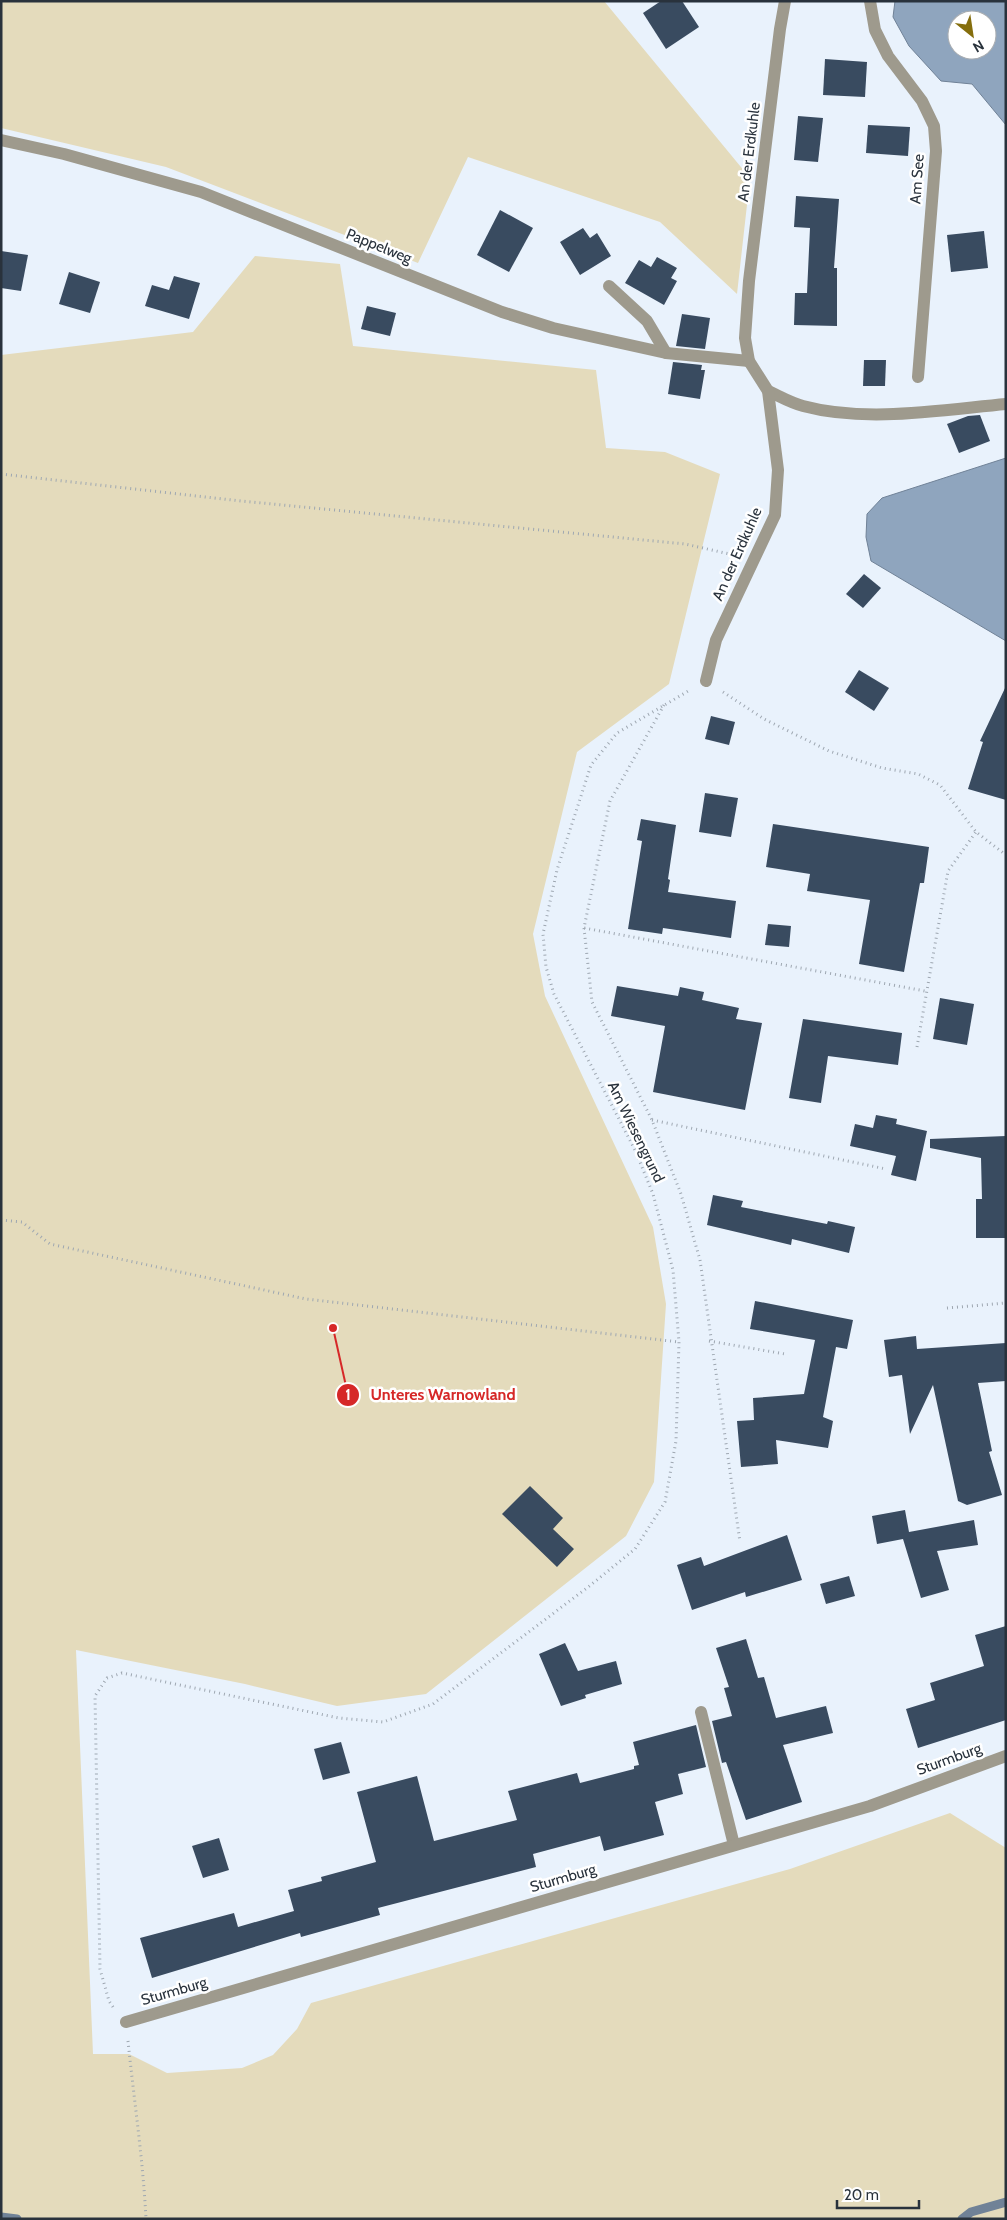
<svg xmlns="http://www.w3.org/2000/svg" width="1007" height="2220" font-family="Cabin,sans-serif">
<rect width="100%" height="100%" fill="#e9f2fc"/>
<g fill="#e4dbbc">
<path d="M 1,1 L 604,1 L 750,178 L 737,294 L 660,222 L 468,157 L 418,263 L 166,167 L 1,128 Z"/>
<path d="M 255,256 L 340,264 L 353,346 L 596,370 L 606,448 L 665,452 L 720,474 L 669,684 L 577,752 L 533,934 L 545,996 L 653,1227 L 666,1304 L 654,1482 L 626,1536 L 426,1694 L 337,1706 L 245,1684 L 76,1650 L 93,2054 L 129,2054 L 167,2073 L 242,2068 L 273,2055 L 297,2029 L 311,2003 L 790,1869 L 950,1813 L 1006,1848 L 1006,2219 L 1,2219 L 1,355 L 193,332 Z"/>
</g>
<g fill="#8fa5be" stroke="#708297" fill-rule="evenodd">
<path d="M 895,1 L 1006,1 L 1006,125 L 972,84 L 941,81 L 909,46 L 893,17 ZM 957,20 L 987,20 L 987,50 L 957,50 Z"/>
<path d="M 1006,458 L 1006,641 L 871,561 L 866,537 L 867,514 L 882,498 Z"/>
</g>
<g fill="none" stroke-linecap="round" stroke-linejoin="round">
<g stroke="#708297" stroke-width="9">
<path d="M 1,2217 L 17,2219"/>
<path d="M 962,2219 L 971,2212 L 1006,2202"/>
</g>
</g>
<g fill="#394b60">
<path d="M 661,1 L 682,1 L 699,27 L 666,49 L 643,13 Z"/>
<path d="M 825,59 L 867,62 L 865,97 L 823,95 Z"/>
<path d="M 798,116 L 823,118 L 818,162 L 794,160 Z"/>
<path d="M 868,125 L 910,127 L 908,156 L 866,153 Z"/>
<path d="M 796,196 L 839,199 L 834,268 L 837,268 L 837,326 L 794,325 L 795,293 L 807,293 L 810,228 L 794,227 Z"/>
<path d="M 500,210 L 533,228 L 509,272 L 477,255 Z"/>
<path d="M 583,228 L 590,238 L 597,233 L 611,256 L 580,275 L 560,242 Z"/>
<path d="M 984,231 L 988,268 L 951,272 L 947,235 Z"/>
<path d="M 1,251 L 28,255 L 21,291 L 1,288 Z"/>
<path d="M 657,257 L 677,268 L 671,278 L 677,281 L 664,305 L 625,283 L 639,260 L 651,267 Z"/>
<path d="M 69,272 L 100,282 L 90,313 L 59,304 Z"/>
<path d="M 174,276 L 200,283 L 189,319 L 145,306 L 152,285 L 169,290 Z"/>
<path d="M 367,306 L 396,313 L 390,336 L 361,329 Z"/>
<path d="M 682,314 L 710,318 L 705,349 L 676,346 Z"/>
<path d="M 864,360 L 886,360 L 885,386 L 863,386 Z"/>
<path d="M 673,362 L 702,365 L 701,370 L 705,370 L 700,399 L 668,394 Z"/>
<path d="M 980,415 L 990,441 L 959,453 L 947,424 L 968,416 Z"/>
<path d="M 864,574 L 881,588 L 863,608 L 846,594 Z"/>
<path d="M 859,670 L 889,688 L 874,711 L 845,692 Z"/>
<path d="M 1006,686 L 1006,800 L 968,789 L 983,742 L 980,741 Z"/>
<path d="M 711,716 L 735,722 L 729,745 L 705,739 Z"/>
<path d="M 705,793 L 738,798 L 731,837 L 699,832 Z"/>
<path d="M 641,819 L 676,825 L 668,879 L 670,880 L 668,892 L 736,901 L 731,938 L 663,928 L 662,934 L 628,929 L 642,841 L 637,840 Z"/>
<path d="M 773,824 L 929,847 L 924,883 L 920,883 L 904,972 L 859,964 L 870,900 L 807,891 L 810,874 L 766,867 Z"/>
<path d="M 768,924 L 791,926 L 789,947 L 765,945 Z"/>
<path d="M 617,986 L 678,996 L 680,987 L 704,992 L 702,1000 L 739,1008 L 736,1019 L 762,1023 L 745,1110 L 653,1092 L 665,1026 L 611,1016 Z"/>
<path d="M 940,998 L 974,1004 L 967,1045 L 933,1039 Z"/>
<path d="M 803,1019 L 902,1033 L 898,1065 L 828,1056 L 821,1103 L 789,1098 Z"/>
<path d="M 876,1115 L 897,1119 L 896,1124 L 927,1131 L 916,1181 L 891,1175 L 896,1156 L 850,1146 L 855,1124 L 873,1128 Z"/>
<path d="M 1006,1136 L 1006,1238 L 976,1238 L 976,1199 L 982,1199 L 981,1158 L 930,1148 L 930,1139 Z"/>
<path d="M 713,1195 L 743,1201 L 741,1207 L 827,1224 L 828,1221 L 855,1227 L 849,1253 L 792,1239 L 791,1245 L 707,1225 Z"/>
<path d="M 755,1301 L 853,1320 L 847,1349 L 836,1347 L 823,1417 L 833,1421 L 828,1448 L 776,1440 L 778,1464 L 741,1467 L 737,1421 L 754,1420 L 753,1398 L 804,1394 L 815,1340 L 750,1329 Z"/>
<path d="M 916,1336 L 917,1349 L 1006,1343 L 1006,1381 L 978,1383 L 992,1451 L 989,1452 L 1002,1495 L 967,1505 L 958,1501 L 933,1385 L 910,1434 L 902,1375 L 889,1377 L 884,1340 Z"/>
<path d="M 530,1486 L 563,1518 L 553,1529 L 574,1549 L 557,1567 L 502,1514 Z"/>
<path d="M 905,1510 L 909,1532 L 974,1520 L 978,1545 L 937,1551 L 949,1590 L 921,1598 L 903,1539 L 877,1544 L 872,1516 Z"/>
<path d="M 787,1535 L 802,1580 L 746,1597 L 745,1592 L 692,1610 L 677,1565 L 701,1557 L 704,1566 Z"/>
<path d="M 849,1576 L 855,1596 L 826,1604 L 820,1584 Z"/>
<path d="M 1006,1626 L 1006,1720 L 918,1748 L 906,1709 L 935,1700 L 930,1683 L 984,1666 L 975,1635 Z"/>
<path d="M 746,1639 L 758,1678 L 764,1677 L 776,1718 L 826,1706 L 833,1733 L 783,1745 L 802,1802 L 746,1820 L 726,1762 L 722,1763 L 712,1721 L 732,1716 L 724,1688 L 729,1687 L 716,1648 Z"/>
<path d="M 565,1643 L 578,1671 L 616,1661 L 622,1684 L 585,1695 L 586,1698 L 561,1706 L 539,1654 Z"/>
<path d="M 696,1725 L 706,1767 L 678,1774 L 683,1794 L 655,1802 L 664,1835 L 604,1851 L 600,1836 L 533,1854 L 536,1867 L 378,1908 L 380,1915 L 301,1937 L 300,1933 L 152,1978 L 140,1938 L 234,1913 L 238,1927 L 294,1911 L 288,1890 L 322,1881 L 321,1877 L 376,1862 L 357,1792 L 417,1776 L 434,1841 L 517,1820 L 508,1791 L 577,1773 L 580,1783 L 634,1769 L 634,1766 L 639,1765 L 633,1742 Z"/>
<path d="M 341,1742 L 350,1773 L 323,1780 L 314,1749 Z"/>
<path d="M 219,1838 L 229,1870 L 203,1878 L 192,1846 Z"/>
</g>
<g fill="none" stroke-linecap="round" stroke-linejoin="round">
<g stroke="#9ea7b1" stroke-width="3" stroke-dasharray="1 4" stroke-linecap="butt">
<path d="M 1,474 L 241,501 L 685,544 L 734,555"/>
<path d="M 723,692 L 764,719 L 829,751 L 882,768 L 918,774 L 940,785 L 976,832 L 1006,855"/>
<path d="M 664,705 L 610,801 L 584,928 L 925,991"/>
<path d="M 584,928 L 592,1002 L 652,1120 L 681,1194 L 700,1260 L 740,1542"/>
<path d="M 917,1047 L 948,871 L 976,832"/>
<path d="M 652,1120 L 886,1169"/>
<path d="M 1,1220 L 22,1222 L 50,1244 L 306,1299 L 679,1342"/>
<path d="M 947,1308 L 1006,1303"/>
<path d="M 709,1341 L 785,1354"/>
<path d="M 113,2007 L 109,2001 L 100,1969 L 95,1696 L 107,1678 L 122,1673 L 339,1718 L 383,1722 L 433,1704 L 587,1588 L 635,1549 L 665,1502 L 676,1441 L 679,1342 L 673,1270 L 653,1194 L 635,1150 L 554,994 L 546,967 L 543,934 L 557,870 L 591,765 L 617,733 L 690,690"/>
<path d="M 128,2041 C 134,2100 143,2159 146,2219"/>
</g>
<g stroke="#9e9a8d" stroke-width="12">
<path d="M 609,286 L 647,321 L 666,353"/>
<path d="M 701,1712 L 734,1845"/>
</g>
<g stroke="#9e9a8d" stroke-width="12">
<path d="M 870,1 L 875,30 L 888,56 L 922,101 L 934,126 L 936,151 L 918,377"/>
<path d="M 1,140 L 64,154 L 201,192 L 502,312 L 553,328 L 666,353 L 749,361"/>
<path d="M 768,391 C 779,396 791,403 803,406 C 866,423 941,410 1006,404"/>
<path d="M 706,681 L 716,640 L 775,515 L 778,470 L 768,391 L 749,361 L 745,338 L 749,281 L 780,29 L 785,1"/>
<path d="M 126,2022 L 870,1806 L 1006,1756"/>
</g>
</g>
<g text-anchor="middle" stroke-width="5" stroke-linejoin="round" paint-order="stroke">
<g font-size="15" fill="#29323c" stroke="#fff">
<text transform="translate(749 152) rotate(-83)" y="5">An der Erdkuhle</text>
<text transform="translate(917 179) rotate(-86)" y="5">Am See</text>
<text transform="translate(379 246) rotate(22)" y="5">Pappelweg</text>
<text transform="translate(737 554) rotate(-66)" y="5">An der Erdkuhle</text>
<text transform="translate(636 1132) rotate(64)" y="5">Am Wiesengrund</text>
<text transform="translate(949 1759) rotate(-20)" y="5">Sturmburg</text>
<text transform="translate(563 1878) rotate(-16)" y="5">Sturmburg</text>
<text transform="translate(174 1991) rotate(-16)" y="5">Sturmburg</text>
</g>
</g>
<path fill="none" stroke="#d62828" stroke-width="2" d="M333 1328L348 1395"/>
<g fill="#d62828" stroke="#fff" stroke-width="2">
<circle cx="333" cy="1328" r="5"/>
<circle cx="348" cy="1395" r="12"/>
</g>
<g font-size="15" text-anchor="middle" font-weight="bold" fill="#fff">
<text x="348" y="1400">1</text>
</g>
<g font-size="16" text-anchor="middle" font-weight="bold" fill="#d62828" stroke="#fff" stroke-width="5" stroke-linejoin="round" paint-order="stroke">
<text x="443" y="1400">Unteres Warnowland</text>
</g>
<rect width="1007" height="2220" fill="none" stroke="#29323c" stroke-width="5"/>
<g transform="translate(972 35) rotate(150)"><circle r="24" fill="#ffffff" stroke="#a9adb1"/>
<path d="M0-4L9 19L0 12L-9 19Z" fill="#856e0d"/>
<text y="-8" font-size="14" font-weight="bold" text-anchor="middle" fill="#29323c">N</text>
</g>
<path d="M837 2200v8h82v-8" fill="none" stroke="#29323c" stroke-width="2.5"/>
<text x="844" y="2200" font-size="15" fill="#29323c" stroke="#ffffff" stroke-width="4" paint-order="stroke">20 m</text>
</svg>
